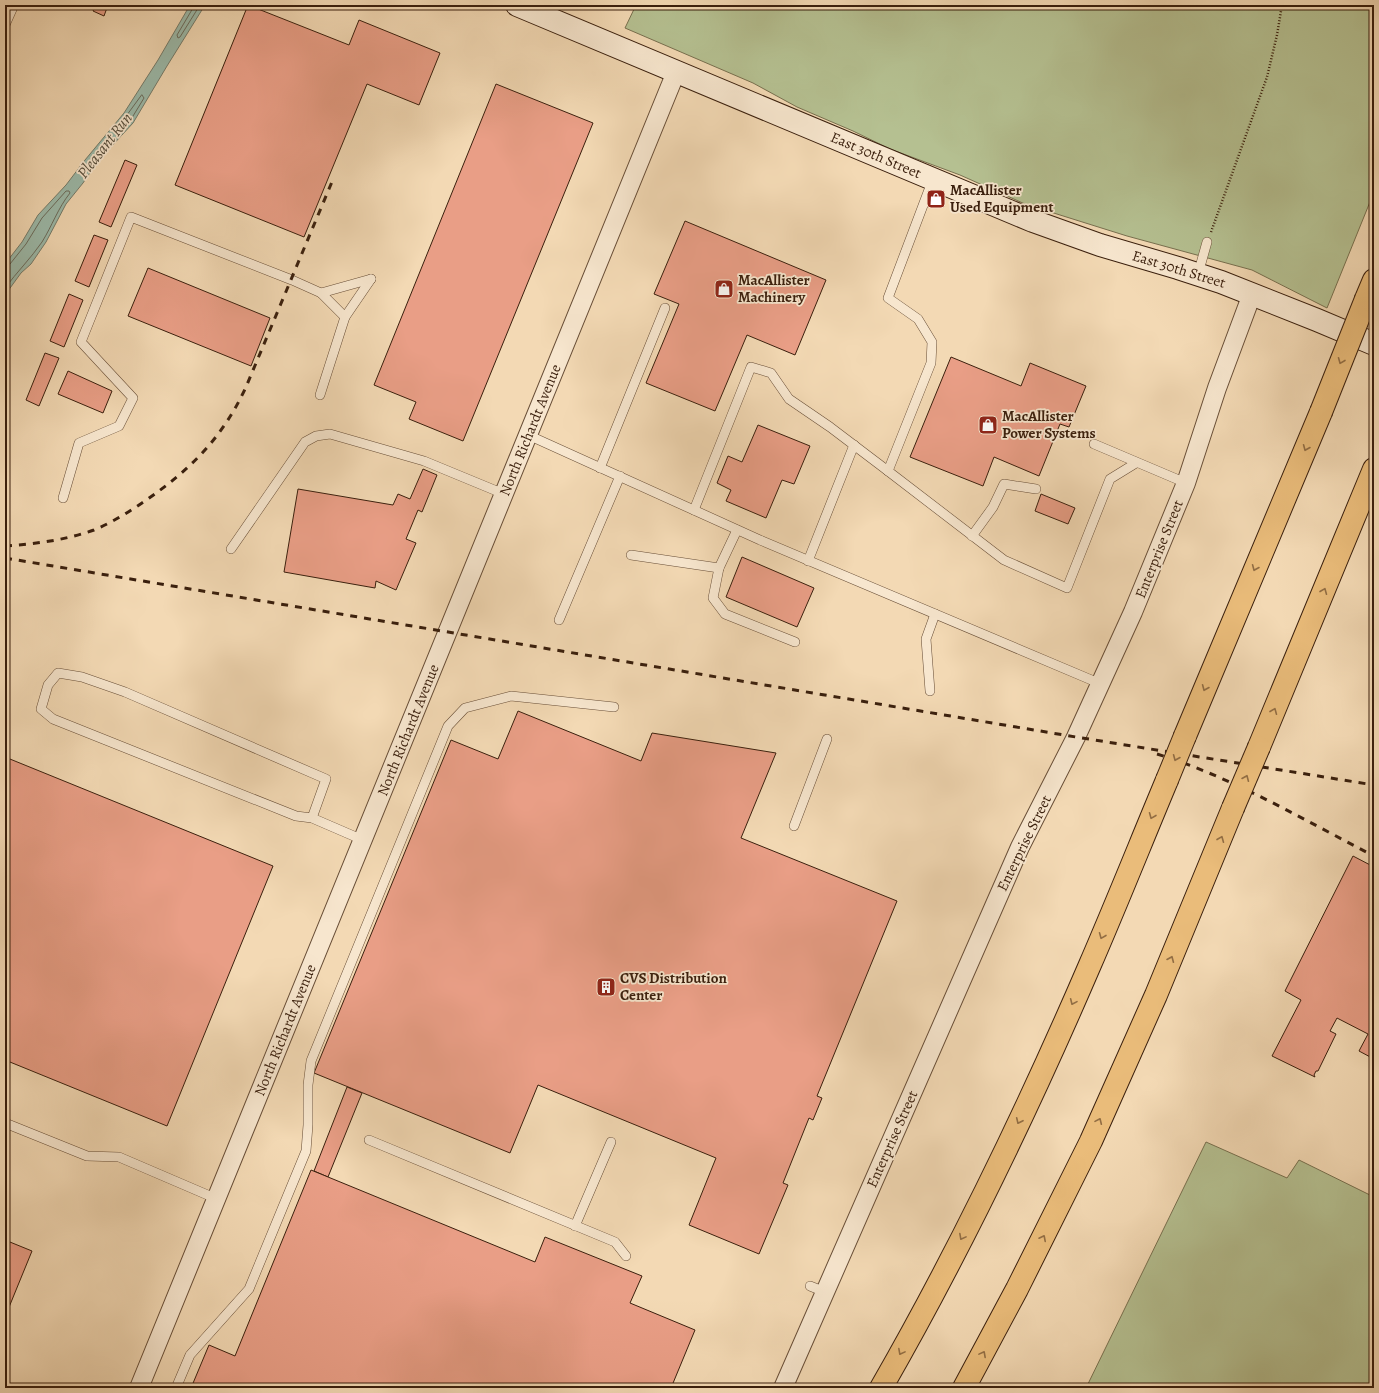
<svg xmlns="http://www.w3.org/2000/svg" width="1379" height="1393" font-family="Alegreya,serif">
<rect width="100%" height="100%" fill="#f3d9b4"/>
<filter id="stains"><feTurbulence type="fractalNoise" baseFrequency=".005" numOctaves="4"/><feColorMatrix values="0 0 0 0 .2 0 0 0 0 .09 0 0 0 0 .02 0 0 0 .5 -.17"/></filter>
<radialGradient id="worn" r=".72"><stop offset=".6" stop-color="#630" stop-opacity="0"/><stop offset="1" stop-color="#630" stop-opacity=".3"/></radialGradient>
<g fill="#b5c091" stroke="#78704f">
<path d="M 636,5 L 1374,5 L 1374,192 L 1327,308 L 1252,270 L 1127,236 L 1025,204 L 960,175 L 890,149 L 853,131 L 797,107 L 753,83 L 625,28 Z"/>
<path d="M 1206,1142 L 1287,1178 L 1299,1160 L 1374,1197 L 1374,1388 L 1086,1388 Z"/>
</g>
<path fill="#9cbaaa" stroke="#757c6b" d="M 190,5 L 205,5 L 167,66 L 133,123 L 98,161 L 83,183 L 66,204 L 46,242 L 31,264 L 21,273 L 5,295 L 5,264 L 22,242 L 38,215 L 66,185 L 85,160 L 124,113 L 158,60 Z"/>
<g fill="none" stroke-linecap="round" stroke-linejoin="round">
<g stroke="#6b6c5c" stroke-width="1">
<path d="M 193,5 L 193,8 L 177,35 L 178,38 L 180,37 L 200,5"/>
<path d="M 142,95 L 144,98 L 130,121 L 120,132 L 117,132 L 117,129 Z"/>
<path d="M 5,266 L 10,264 L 26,244 L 42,218 L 66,191 L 69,191 L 70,193 C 58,208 52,226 42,242 C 31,258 17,272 5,288"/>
</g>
</g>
<g fill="#e99e86" stroke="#3a1f0d">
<path d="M 96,5 L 108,5 L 104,16 L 93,11 Z"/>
<path d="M 248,5 L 349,45 L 359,20 L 440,53 L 419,105 L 367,84 L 304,237 L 175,185 Z"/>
<path d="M 496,84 L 593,123 L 463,441 L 409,419 L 416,402 L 374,385 Z"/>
<path d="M 125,160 L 137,165 L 111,227 L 99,222 Z"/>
<path d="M 685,221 L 826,280 L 795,355 L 747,335 L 715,411 L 646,383 L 679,304 L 654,294 Z"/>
<path d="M 94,235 L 108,240 L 89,287 L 75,281 Z"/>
<path d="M 148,268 L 270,318 L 251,366 L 128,316 Z"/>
<path d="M 69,294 L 83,300 L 64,347 L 50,341 Z"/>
<path d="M 45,353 L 59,358 L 39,406 L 26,400 Z"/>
<path d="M 951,357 L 1021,386 L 1030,363 L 1086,386 L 1069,427 L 1060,424 L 1039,476 L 994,457 L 983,486 L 910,457 Z"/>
<path d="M 68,371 L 112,391 L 103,413 L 58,394 Z"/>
<path d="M 758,425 L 810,446 L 794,484 L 782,480 L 766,518 L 726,501 L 731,490 L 717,483 L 728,456 L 742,462 Z"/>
<path d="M 423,469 L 437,475 L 422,512 L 418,510 L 406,539 L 416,543 L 396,590 L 376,581 L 375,588 L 284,572 L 298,489 L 393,505 L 398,494 L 410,499 Z"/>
<path d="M 1041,494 L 1075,508 L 1068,524 L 1035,511 Z"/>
<path d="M 742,557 L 814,588 L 797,627 L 726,597 Z"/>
<path d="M 518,711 L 641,761 L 652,733 L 776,753 L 741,838 L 897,901 L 817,1096 L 822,1098 L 813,1120 L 809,1118 L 783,1183 L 788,1185 L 759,1254 L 689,1225 L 716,1158 L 538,1085 L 510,1153 L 314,1073 L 451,740 L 498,759 Z"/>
<path d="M 5,757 L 273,866 L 167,1126 L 5,1060 Z"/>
<path d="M 1353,856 L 1374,867 L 1374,1059 L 1359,1051 L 1368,1034 L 1337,1018 L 1330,1031 L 1336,1034 L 1318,1071 L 1316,1071 L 1314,1075 L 1315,1077 L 1272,1056 L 1301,1000 L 1285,991 Z"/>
<path d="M 347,1087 L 362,1093 L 328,1177 L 314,1171 Z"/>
<path d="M 311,1170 L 535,1262 L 545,1237 L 642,1276 L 630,1303 L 695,1330 L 671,1388 L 191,1388 L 209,1345 L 235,1356 Z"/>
<path d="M 5,1240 L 32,1251 L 5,1317 Z"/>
</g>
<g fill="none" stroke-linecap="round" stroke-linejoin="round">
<g stroke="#684e37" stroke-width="10">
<g id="lane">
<path d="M 5,25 L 14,5"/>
<path d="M 933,179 L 888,298 L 918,319 L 932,342 L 931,363 L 888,471 L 1004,560 L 1067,588 L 1110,479 L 1136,463"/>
<path d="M 1198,274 L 1207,242"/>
<path d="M 321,293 L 345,317 L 371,279"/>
<path d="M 320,395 L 345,317"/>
<path d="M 528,435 L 760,540 L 1101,684"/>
<path d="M 1094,444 L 1186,483"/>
<path d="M 600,468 L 665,308"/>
<path d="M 63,498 L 79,443 L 119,426 L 133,398 L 81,342 L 131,217 L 292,280 L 321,293 L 371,279"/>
<path d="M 694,510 L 751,367 L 771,373 L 789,399 L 830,427 L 888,471"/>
<path d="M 972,536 L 993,507 L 1004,484 L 1036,489"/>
<path d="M 231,549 L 305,442 L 316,436 L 330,434 L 424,461 L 504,494"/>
<path d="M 631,555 L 719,568 L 737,530"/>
<path d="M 808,561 L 854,445"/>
<path d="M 719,568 L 713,598 L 725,614 L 795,642"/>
<path d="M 559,620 L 620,476"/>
<path d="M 930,691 L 926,639 L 935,614"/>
<path d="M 312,818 L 296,816 L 53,719 L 41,709 L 48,685 L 58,673 L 82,677 L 125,692 L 326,779 L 312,818 L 363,840"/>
<path d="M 794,826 L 827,739"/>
<path d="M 5,1123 L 87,1156 L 119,1157 L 217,1199"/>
<path d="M 369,1140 L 615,1242 L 626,1256"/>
<path d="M 575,1226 L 611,1142"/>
<path d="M 810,1286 L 825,1292"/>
<path d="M 176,1388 L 190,1355 L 249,1289 L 306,1151 L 308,1125 L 308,1085 L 311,1061 L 448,726 L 465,708 L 511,696 L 614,707"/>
</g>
</g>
<g stroke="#684e37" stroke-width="20">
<g id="street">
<path d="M 139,1388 L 676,72"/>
<path d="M 783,1388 L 1020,847 L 1076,737 L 1133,612 L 1186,483 L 1217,388 L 1252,294"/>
</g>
</g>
<g stroke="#3a1f0d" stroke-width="24">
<path id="secondary" d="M 517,5 L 1033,221 L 1100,245 L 1178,268 L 1221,282 L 1317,320 L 1374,344"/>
</g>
<g stroke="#3a1f0d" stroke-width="24">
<g id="highway">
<path d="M 1366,299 L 1374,280"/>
<path d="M 1185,736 L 1321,412"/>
<path d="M 1259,747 L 1374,469"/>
<path d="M 881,1388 C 959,1252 1027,1111 1089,967 C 1116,905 1141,842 1167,780"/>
<path d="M 964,1388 L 1017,1289 L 1091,1141 L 1156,995 L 1233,808"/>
</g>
</g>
<path stroke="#3a1f0d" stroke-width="2.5" stroke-dasharray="1 2" stroke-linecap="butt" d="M 1211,232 L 1267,77 L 1277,35 L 1282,5"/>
<use href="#lane" stroke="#f7e6ce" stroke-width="9"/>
<use href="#street" stroke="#f7e6ce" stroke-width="18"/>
<use href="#secondary" stroke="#f7e6ce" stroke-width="22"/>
<use href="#highway" stroke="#eabc7a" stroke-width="22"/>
<g stroke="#3a1f0d" stroke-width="3" stroke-dasharray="7 7" stroke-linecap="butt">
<path d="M 5,546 C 35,544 66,540 94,530 C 111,523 127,513 142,503 C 189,471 222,439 246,387 L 334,177"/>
<path d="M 5,558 L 1076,737 L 1374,785"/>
<path d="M 1157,754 C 1232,777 1304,820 1374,856"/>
</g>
<g stroke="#3a1f0d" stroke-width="24" stroke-linecap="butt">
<g id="highway-bridge">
<path d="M 1321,412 L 1366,299"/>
<path d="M 1167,780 L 1185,736"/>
<path d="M 1233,808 L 1259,747"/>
</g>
</g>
<use href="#highway-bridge" stroke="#eabc7a" stroke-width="22"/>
</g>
<defs><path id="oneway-chevron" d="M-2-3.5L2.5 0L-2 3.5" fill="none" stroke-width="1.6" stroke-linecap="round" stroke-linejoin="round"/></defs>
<g stroke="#926e44">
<use href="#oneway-chevron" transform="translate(1341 361) rotate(112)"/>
<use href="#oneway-chevron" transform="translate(1306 448) rotate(113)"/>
<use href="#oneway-chevron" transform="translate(1255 568) rotate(113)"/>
<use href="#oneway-chevron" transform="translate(1324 591) rotate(-68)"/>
<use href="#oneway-chevron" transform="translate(1205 688) rotate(113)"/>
<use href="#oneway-chevron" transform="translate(1274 711) rotate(-68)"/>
<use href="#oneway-chevron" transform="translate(1176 758) rotate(113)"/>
<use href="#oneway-chevron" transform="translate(1246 778) rotate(-67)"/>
<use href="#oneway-chevron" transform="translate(1152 816) rotate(112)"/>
<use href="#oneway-chevron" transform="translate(1221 839) rotate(-68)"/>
<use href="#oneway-chevron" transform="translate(1102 936) rotate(112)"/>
<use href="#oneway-chevron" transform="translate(1171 959) rotate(-67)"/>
<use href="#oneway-chevron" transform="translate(1073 1002) rotate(114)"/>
<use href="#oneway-chevron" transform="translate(1019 1121) rotate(115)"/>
<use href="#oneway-chevron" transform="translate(1099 1121) rotate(-66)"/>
<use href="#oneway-chevron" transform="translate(962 1237) rotate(118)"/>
<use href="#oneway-chevron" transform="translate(1043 1238) rotate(-63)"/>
<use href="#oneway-chevron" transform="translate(901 1352) rotate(118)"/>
<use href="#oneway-chevron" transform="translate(983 1354) rotate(-62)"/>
</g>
<defs>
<g id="shop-square" transform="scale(1)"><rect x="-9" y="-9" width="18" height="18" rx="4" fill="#8f2418" stroke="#f7e6ce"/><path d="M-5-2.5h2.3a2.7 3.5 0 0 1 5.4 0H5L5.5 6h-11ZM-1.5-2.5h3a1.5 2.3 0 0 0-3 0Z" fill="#fff"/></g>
<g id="building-square" transform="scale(1)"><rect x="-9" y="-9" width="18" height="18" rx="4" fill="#8f2418" stroke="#f7e6ce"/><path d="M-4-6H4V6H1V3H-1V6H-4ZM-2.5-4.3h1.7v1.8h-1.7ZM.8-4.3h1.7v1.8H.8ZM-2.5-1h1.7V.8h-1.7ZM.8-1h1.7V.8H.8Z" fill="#fff"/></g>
</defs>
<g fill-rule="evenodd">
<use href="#shop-square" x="936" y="199"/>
<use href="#shop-square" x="724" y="289"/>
<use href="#shop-square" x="988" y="425"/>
<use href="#building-square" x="606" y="987"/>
</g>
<g text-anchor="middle" stroke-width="3.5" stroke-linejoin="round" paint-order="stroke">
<g font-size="15" fill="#3a1f0d" stroke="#f7e6ce">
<text transform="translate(876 155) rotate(23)" y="5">East 30th Street</text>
<text transform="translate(1179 269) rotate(17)" y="5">East 30th Street</text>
<text transform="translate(530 430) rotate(-68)" y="5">North Richardt Avenue</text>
<text transform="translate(1159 549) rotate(-68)" y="5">Enterprise Street</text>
<text transform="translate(408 730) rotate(-68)" y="5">North Richardt Avenue</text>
<text transform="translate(1024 843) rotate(-64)" y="5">Enterprise Street</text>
<text transform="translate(285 1030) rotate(-68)" y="5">North Richardt Avenue</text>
<text transform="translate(892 1139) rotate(-66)" y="5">Enterprise Street</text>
</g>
<g font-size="15" font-weight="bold" fill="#3a1f0d" stroke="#f7e6ce" text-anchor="start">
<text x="950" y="195">MacAllister<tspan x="950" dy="17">Used Equipment</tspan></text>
<text x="738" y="285">MacAllister<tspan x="738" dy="17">Machinery</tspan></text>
<text x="1002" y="421">MacAllister<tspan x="1002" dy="17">Power Systems</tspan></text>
<text x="620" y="983">CVS Distribution<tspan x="620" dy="17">Center</tspan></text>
</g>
<g font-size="16" font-style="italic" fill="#574e3c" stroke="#f7e6ce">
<text transform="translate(104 145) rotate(-52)" y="6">Pleasant Run</text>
</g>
</g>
<rect width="1379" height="1393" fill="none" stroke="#f3d9b4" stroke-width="20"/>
<rect x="6" y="6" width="1367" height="1381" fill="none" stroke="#3a1f0d" stroke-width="2"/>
<rect x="10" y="10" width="1359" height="1373" fill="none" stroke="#3a1f0d"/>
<rect width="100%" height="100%" filter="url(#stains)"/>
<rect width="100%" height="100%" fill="url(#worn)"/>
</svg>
